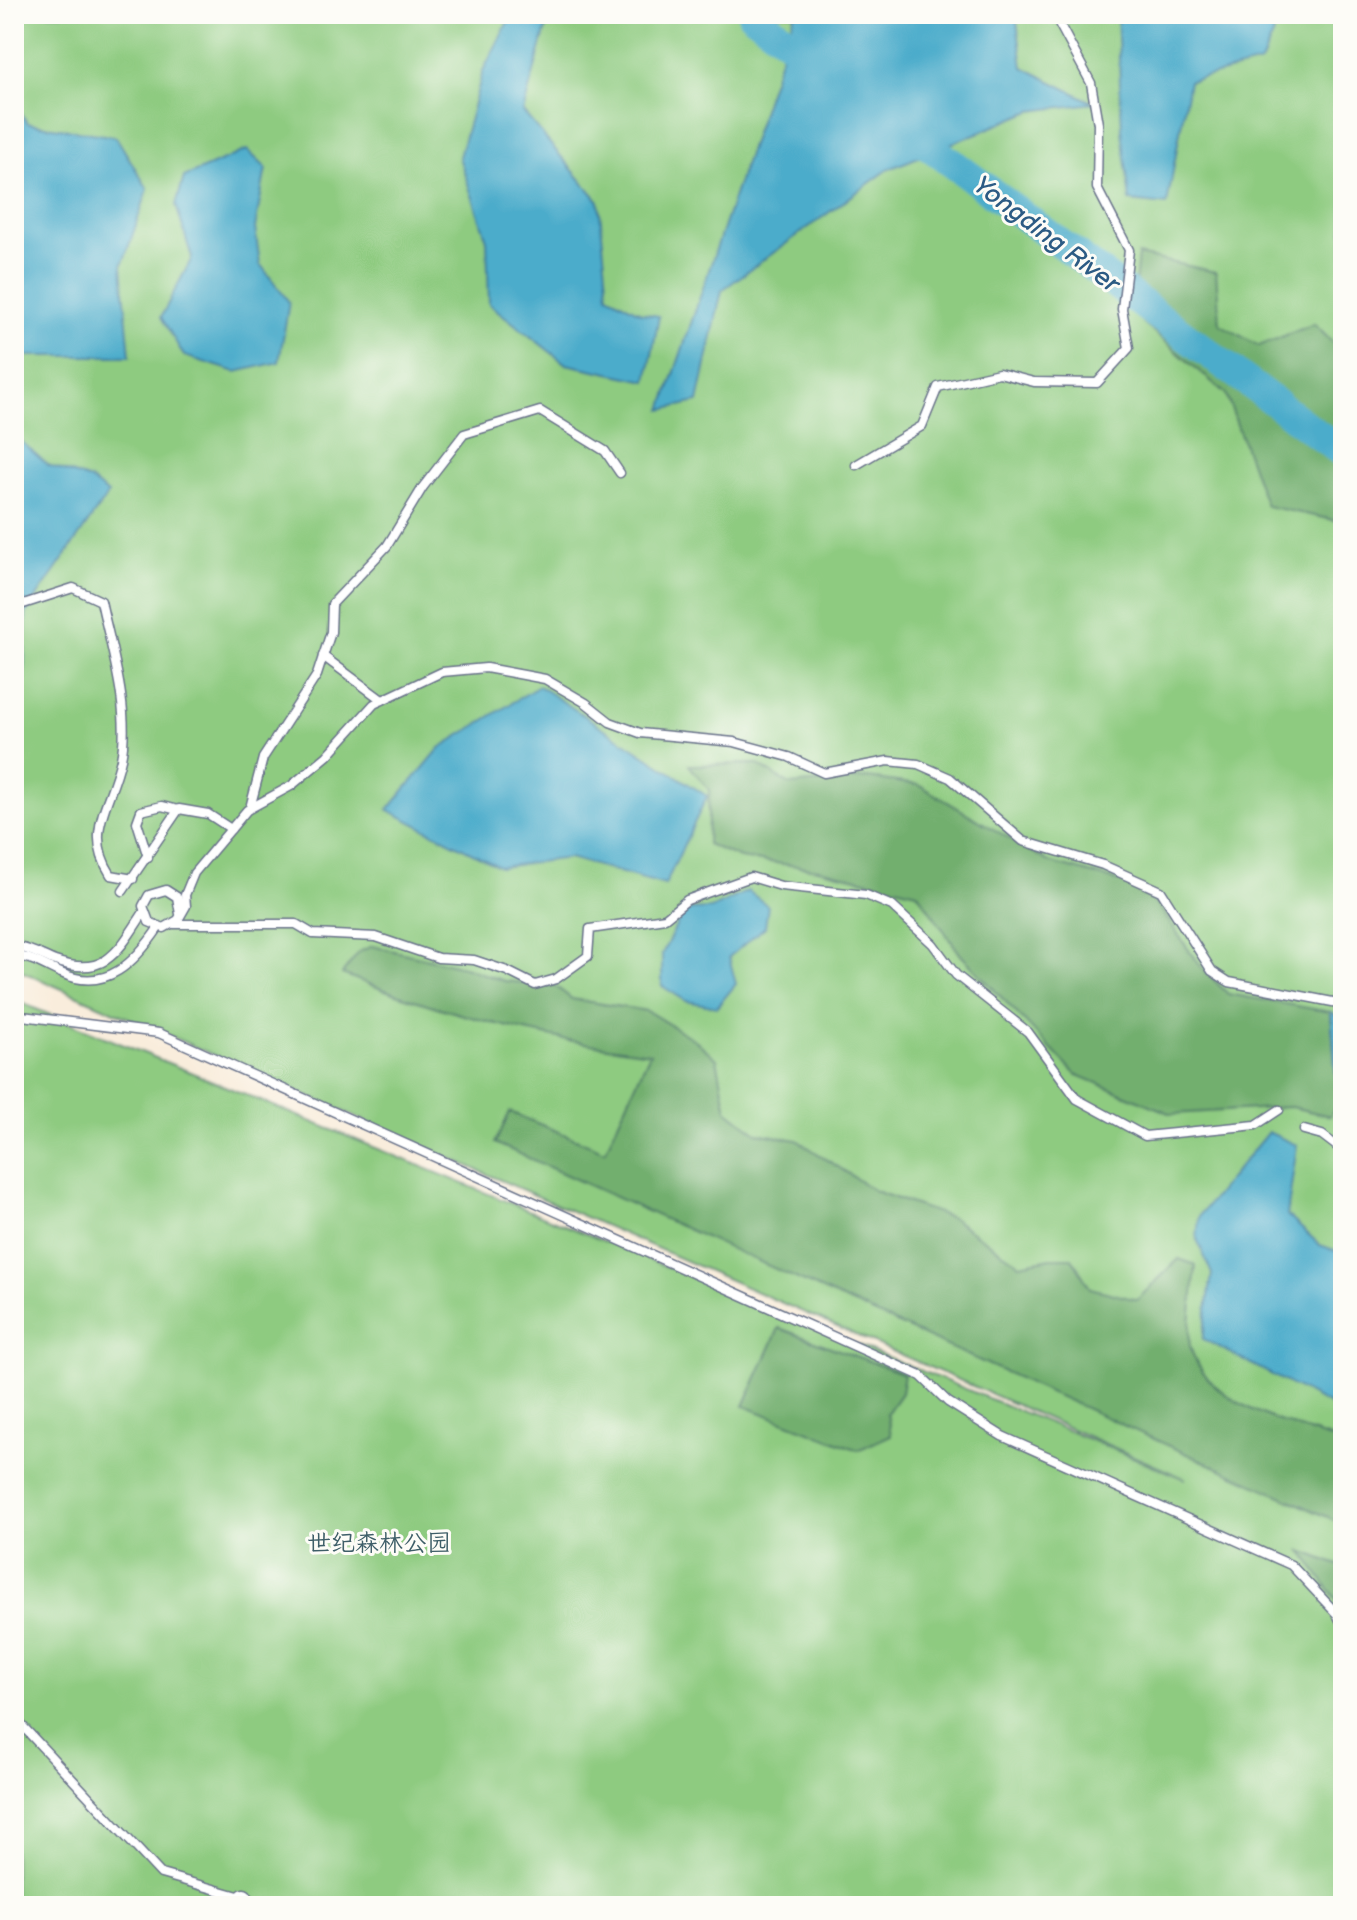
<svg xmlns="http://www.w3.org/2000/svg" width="1357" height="1920" font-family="'Balsamiq Sans','LXGW WenKai TC',sans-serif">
<rect width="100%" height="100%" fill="#fdfcf7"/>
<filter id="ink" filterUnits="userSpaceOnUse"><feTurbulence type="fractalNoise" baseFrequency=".0125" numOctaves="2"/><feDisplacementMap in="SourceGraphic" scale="16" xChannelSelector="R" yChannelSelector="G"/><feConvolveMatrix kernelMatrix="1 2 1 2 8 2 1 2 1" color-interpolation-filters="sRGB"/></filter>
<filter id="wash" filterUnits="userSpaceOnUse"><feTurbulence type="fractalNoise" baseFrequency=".006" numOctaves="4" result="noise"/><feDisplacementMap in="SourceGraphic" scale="32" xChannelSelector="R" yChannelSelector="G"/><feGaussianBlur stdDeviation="1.8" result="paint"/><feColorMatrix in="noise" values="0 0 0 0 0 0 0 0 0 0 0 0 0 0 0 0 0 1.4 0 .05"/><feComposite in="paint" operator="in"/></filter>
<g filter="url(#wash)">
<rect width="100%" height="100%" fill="#f9eddc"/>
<path fill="#8ecb80" stroke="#547d6f" stroke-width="2" d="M 14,14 L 1343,14 L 1343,1906 L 14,1906 L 14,1000 L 1186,1479 L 14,968 Z"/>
<g fill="#72af6e" stroke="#466f66" stroke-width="2">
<path d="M 1138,255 L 1216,272 L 1220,324 L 1259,346 L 1314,324 L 1343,353 L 1343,522 L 1266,506 L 1226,394 L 1132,313 Z"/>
<path d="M 757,764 L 790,785 L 867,778 L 919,785 L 1049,862 L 1125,883 L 1158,905 L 1199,965 L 1228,994 L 1331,1012 L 1338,1103 L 1330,1116 L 1291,1107 L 1172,1114 L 1075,1074 L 961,955 L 917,892 L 818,869 L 740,858 L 707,844 L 709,790 L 689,765 Z"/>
<path d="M 372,946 L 464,967 L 504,981 L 555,986 L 572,999 L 647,1011 L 695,1040 L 717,1059 L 727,1110 L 757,1133 L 797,1140 L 875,1191 L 952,1218 L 1020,1264 L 1051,1258 L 1072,1258 L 1090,1288 L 1137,1300 L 1179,1259 L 1196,1265 C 1195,1282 1187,1334 1190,1346 C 1207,1407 1292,1425 1343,1442 L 1343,1524 L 495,1143 L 510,1112 L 605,1151 L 650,1053 C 543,1040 442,1013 342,974 L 359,952 Z"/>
<path d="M 779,1328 L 904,1374 L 901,1393 L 887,1413 L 891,1435 L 858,1450 L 744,1406 Z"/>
<path d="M 1302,1551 L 1343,1567 L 1343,1609 Z"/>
</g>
<g fill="#4caccb" stroke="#346e94" stroke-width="2">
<path d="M 512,14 L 550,14 L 523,112 L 599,201 L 608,295 L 641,313 L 659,316 L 647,381 L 566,364 L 489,304 L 487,240 L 459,157 L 483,71 Z"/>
<path d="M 795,14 L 1016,14 L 1023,67 L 1094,103 L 1031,111 L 889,169 L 722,290 L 698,402 L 662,410 Z"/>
<path d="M 1117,14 L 1263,14 L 1274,33 L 1261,63 L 1189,81 L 1167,205 L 1130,201 L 1122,130 Z"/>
<path d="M 14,103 L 28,123 L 116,137 L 148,189 L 122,266 L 130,356 L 14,356 Z"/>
<path d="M 247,150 L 266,168 L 255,228 L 260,264 L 289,302 L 279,362 L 236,372 L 184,356 L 161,317 L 192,258 L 176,205 L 184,177 Z"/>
<path d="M 14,414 L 15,436 L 48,465 L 90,480 L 108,494 L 26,613 L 22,725 L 14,730 Z"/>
<path d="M 539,686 L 707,796 L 665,885 L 569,858 L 500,867 L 388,810 L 440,748 Z"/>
<path d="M 748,891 L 768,906 L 765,927 L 729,957 L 736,984 L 717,1007 L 686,1001 L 662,986 L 662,954 L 684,910 L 711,909 Z"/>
<path d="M 1331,1012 L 1343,1019 L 1343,1107 L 1338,1103 Z"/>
<path d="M 1268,1132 L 1297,1145 L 1287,1215 L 1320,1245 L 1343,1253 L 1343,1412 L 1203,1339 L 1212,1274 L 1197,1239 L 1199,1216 Z"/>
</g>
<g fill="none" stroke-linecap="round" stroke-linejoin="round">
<g stroke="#4caccb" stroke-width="30">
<path d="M 752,14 L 818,63"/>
<path d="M 905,128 L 1343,453"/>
</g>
</g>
</g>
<g filter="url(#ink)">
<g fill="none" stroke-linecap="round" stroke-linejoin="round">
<g stroke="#69728a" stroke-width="11">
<g id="lane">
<path d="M 856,465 L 922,426 L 938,387 L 999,373 L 1034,382 L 1097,383 L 1129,348 L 1122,309 L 1129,250 L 1097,188 L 1098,124 L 1091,83 L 1054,14"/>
<path d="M 14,607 L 73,588 L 101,601 C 111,648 131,711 121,759 C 111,805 83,831 111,875 L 133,879"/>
<path d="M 323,656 L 382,700"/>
<path d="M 250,808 L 263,758 L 317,675 L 331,632 L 332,604 L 387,546 L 423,487 L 464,434 L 540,411 L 605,451 L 620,473"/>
<path d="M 148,857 L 137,822 L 141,811 L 162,806 L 178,810"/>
<path d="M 123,891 L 179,809 L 208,814 L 231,829"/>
<path d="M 180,914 L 177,897 L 166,890 L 149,895 L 143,906 L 149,922 L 164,928 L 178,920 L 186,906 L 185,895 L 194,873 L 247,810 L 291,786 L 327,756 L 374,704 L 442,672 L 486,668 L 545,679 L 586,703 L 610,722 L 640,733 L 734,742 L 789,757 L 824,773 L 888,761 L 918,764 L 950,778 L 1023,841 L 1103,865 L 1161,891 L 1212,971 L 1229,982 L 1343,1004"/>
<path d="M 174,924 L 296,924 L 313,934 L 376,937 L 438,958 L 474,960 L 507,971 L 535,985 L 556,979 L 588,956 L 590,929 L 665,918 L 687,900 L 751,877 L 781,886 L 866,895 L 892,906 L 933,944 L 956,975 L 1028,1032 L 1077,1099 L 1145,1136 L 1256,1125 L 1279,1110"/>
<path d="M 14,946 C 31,949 40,955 55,961 C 106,979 119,950 144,912"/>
<path d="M 14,956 C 30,956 47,967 61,973 C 106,994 136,961 159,927"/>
<path d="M 14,1015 L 159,1033 L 921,1376 L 948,1402 L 1002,1436 L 1291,1565 L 1337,1614 L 1343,1626"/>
<path d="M 1304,1130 L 1322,1135 L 1343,1151"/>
<path d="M 14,1717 L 161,1874 L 273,1906"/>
</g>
</g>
<g stroke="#69728a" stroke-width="19">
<path id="street" d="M 237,1906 L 244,1897"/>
</g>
<use href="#lane" stroke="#fff" stroke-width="8"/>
<use href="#street" stroke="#fff" stroke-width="16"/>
</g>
</g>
<g text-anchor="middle" stroke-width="6" stroke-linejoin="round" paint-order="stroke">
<g font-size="24" fill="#3e5e68" stroke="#fdfcf7">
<text x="379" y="1551">世纪森林公园</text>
</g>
<g font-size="26" font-style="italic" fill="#2c5b84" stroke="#fdfcf7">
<text transform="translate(1047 234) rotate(37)" y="9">Yongding River</text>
</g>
</g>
<rect width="1357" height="1920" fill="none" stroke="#fdfcf7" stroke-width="48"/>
</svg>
